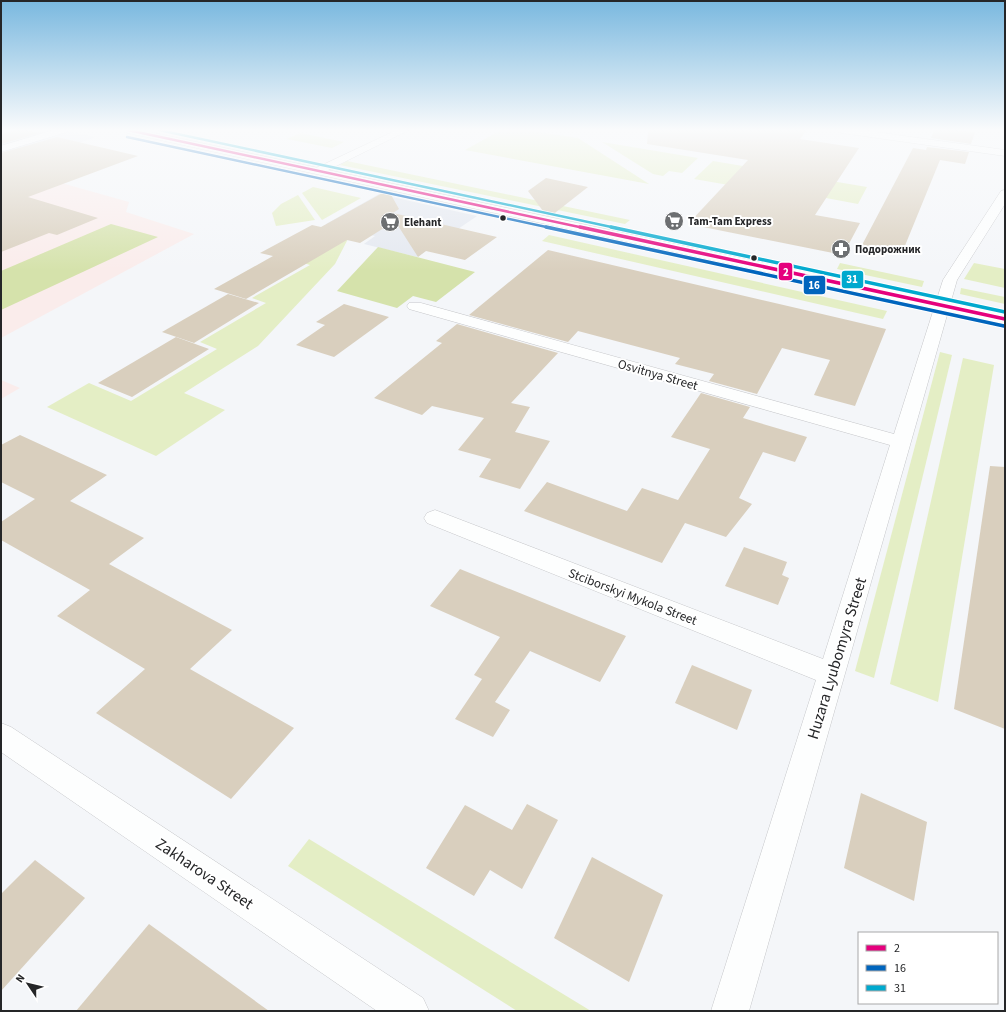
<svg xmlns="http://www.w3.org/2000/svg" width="1006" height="1012" font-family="'Source Sans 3',sans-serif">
<rect width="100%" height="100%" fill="#f4f6f9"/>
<g fill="#e4e8f0">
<path d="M 1,130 L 44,130 L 50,131 L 1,146 Z"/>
<path d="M 67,131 L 96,137 L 35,158 L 5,151 Z"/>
<path d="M 379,194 L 477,216 L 417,257 L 364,244 L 375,236 L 326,224 Z"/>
</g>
<g fill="#faeceb">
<path d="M 5,151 L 35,158 L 26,173 L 129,202 L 126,212 L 194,234 L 1,338 L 1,152 Z"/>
<path d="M 1,380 L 20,388 L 1,399 Z"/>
</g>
<g fill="#e4eec5">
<path d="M 501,130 L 525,130 L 578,138 L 649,184 L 465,150 Z"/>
<path d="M 300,133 L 344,142 L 332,148 L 287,139 Z"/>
<path d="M 602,142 L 698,158 L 682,173 L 669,171 L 663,176 L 653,174 Z"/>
<path d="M 347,161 L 630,220 L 625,224 L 340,165 Z"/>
<path d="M 713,161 L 867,187 L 858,204 L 756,185 L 752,189 L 694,179 Z"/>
<path d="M 313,187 L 361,198 L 322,220 L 302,193 Z"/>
<path d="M 298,195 L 315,220 L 276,226 L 272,213 L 281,204 Z"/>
<path d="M 350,235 L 335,264 L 258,346 L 184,393 L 225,410 L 156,456 L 47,407 L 89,383 L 131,401 L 217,349 L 200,342 L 266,303 L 252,298 L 310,265 L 294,260 Z"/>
<path d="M 549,235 L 887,311 L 883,319 L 542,241 Z"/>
<path d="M 840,263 L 924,281 L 922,287 L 837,269 Z"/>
<path d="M 974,263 L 1005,269 L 1005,288 L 964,279 Z"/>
<path d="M 961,288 L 1005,297 L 1005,304 L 960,294 Z"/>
<path d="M 940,352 L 952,355 L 874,678 L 855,671 Z"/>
<path d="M 963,358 L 994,365 L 938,702 L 890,684 Z"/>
<path d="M 309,839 L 591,1011 L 517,1011 L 288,866 Z"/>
</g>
<g fill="#d5e2ab">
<path d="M 111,224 L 158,237 L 1,310 L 1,271 Z"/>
<path d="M 378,247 L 475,272 L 436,302 L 413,296 L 397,308 L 337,291 Z"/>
</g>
<g fill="#d9cfbe">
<path d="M 16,130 L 26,130 L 40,133 L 1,144 L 1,134 Z"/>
<path d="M 648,130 L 807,130 L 800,139 L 859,148 L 815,215 L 860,223 L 843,255 L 688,224 L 748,160 L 647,144 Z"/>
<path d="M 934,130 L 957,130 L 975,132 L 971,144 L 931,138 Z"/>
<path d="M 57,137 L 138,156 L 28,197 L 98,218 L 57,235 L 49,233 L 1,252 L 1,153 Z"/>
<path d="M 927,147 L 969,152 L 965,164 L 940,160 L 902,253 L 862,245 L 913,148 L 926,150 Z"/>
<path d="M 546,178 L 588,187 L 551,216 L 546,215 L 528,191 Z"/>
<path d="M 386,191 L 389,191 L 399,209 L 393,213 L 497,237 L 465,260 L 426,251 L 418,257 L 395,221 L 360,243 L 347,240 L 246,299 L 214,289 L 273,256 L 260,253 L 312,225 L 321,227 Z"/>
<path d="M 548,250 L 805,310 L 886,329 L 855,406 L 814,395 L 830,360 L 782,348 L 757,394 L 709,381 L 714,374 L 675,364 L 680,358 L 578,331 L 568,342 L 469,315 Z"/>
<path d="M 228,294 L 259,303 L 194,343 L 162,332 Z"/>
<path d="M 344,304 L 389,317 L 334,357 L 296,345 L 325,325 L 316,322 Z"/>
<path d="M 457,324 L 558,353 L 511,403 L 530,407 L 515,432 L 550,441 L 520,489 L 479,477 L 491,459 L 458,450 L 484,418 L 432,406 L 422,415 L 374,398 L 442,343 L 436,341 Z"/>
<path d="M 176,337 L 209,349 L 132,397 L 98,383 Z"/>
<path d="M 701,393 L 750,407 L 743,418 L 807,437 L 795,462 L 763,452 L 739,498 L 752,504 L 726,537 L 685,523 L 662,563 L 524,511 L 547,482 L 627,511 L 642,488 L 678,500 L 710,449 L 671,437 Z"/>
<path d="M 20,435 L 107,475 L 70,501 L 144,538 L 109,564 L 232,630 L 190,669 L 294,728 L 231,799 L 96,713 L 145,669 L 57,616 L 90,590 L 1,540 L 1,522 L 35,499 L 1,482 L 1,445 Z"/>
<path d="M 990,466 L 1005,467 L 1005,729 L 954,709 Z"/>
<path d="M 744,547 L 787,562 L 782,575 L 789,578 L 778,605 L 725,586 Z"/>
<path d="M 460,569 L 626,636 L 600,682 L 530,651 L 495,702 L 510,710 L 493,737 L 455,719 L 482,679 L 474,675 L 500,637 L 430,606 Z"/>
<path d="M 692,665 L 752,690 L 737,730 L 675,703 Z"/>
<path d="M 861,793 L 927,822 L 914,901 L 844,868 Z"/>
<path d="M 527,804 L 558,820 L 522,889 L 490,870 L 474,896 L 426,868 L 465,805 L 512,830 Z"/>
<path d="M 592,857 L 663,895 L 629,982 L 554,938 Z"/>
<path d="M 35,860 L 85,898 L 1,991 L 1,894 Z"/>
<path d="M 149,924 L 269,1011 L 76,1011 Z"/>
</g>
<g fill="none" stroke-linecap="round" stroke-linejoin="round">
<g stroke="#c6c7ca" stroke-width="1">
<g id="street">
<path d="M 397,130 L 409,130 L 322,173 L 314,173 L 312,171 L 314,169 Z"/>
<path d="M 837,130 L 861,130 L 1005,150 L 1005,156 L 842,133 Z"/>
<path d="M 1005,190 L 1005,204 L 957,280 L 749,1011 L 711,1011 L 816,680 L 427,523 L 424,518 L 427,513 L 435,510 L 443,513 L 823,659 L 890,445 L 409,309 L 407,306 L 409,303 L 421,303 L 894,434 L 943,280 L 1001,191 Z"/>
<path d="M 1,723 L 11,727 L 423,998 L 429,1011 L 377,1011 L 1,752 Z"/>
</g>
</g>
<g stroke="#c6c7ca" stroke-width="1">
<g id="secondary">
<path d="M 54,130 L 68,130 L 67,132 L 1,152 L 1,146 Z"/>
<path d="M 123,130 L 140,130 L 1005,314 L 1005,324 L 128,133 Z"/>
</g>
</g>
<use href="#street" fill="#fdfefe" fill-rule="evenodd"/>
<use href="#secondary" fill="#fdfefe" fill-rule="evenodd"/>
<g stroke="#fff" stroke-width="4">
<path id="bus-1-far1" d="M 128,130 L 584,228"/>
</g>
<g stroke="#fff" stroke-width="5.5">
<path id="bus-1" d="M 580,227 L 1005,319"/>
</g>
<g stroke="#fff" stroke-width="4">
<path id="bus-2-far1" d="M 127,137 L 551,228"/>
</g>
<g stroke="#fff" stroke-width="5.5">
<path id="bus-2" d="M 546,227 L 1004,326"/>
</g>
<g stroke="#fff" stroke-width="4">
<path id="bus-3-far1" d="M 159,130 L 616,228"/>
</g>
<g stroke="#fff" stroke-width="5.5">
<path id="bus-3" d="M 611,227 L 1005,312"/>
</g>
<use href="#bus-1-far1" stroke="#e5007d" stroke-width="2.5"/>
<use href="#bus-1" stroke="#e5007d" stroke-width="3.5"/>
<use href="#bus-2-far1" stroke="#0065bd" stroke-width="2.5"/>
<use href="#bus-2" stroke="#0065bd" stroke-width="3.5"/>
<use href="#bus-3-far1" stroke="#00a9ce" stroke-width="2.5"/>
<use href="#bus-3" stroke="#00a9ce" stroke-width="3.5"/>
</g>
<linearGradient id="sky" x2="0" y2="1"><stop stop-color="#79b8df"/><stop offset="0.48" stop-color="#fafbfc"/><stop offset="1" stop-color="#fafbfc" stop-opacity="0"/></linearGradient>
<rect width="1006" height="271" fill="url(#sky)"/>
<defs>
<g id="supermarket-disc" transform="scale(1)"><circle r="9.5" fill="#6d6f71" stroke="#fff"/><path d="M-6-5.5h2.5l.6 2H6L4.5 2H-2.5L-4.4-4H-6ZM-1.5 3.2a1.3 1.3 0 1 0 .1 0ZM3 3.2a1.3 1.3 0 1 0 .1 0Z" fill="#fff"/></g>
<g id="pharmacy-disc" transform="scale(1)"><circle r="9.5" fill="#6d6f71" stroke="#fff"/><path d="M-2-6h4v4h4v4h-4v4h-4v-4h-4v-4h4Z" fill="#fff"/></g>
</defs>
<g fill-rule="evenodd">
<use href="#supermarket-disc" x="674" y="221"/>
<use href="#supermarket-disc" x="390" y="222"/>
<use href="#pharmacy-disc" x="841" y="249"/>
</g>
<g fill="#252628" stroke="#fff" stroke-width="1.5">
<circle cx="503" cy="218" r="3.5"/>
<circle cx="754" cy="258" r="3.5"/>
</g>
<g text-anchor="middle" stroke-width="4" stroke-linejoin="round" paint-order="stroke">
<g font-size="11" font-weight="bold" fill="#252628" stroke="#fff" text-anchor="start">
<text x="688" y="225">Tam-Tam Express</text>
<text x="404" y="226">Elehant</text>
<text x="855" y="253">Подорожник</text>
</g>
<g font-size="13" fill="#252628" stroke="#fff">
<text transform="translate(658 374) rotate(16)" y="5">Osvitnya Street</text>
<text transform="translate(633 596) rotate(21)" y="5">Stciborskyi Mykola Street</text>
</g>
<g font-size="16" fill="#252628" stroke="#fff">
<text transform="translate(836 658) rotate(-73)" y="6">Huzara Lyubomyra Street</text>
<text transform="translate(205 873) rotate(34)" y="6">Zakharova Street</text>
</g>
</g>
<g stroke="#fff" stroke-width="1.5">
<rect x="778" y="262" width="15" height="19" rx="4" fill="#e5007d"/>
<rect x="841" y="270" width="23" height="19" rx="4" fill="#00a9ce"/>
<rect x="803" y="275" width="23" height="20" rx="4" fill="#0065bd"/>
</g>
<g font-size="11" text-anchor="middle" font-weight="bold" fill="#fff">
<text x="786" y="276">2</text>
<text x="852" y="283">31</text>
<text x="814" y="289">16</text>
</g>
<rect width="1006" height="1012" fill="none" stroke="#252628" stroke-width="4"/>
<rect x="858" y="932" width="140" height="72" fill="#ffffff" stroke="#a8a8a9"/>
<rect x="866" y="945" width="20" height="6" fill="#e5007d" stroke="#a8a8a9"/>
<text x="894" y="952" font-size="12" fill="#252628">2</text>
<rect x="866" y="965" width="20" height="6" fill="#0065bd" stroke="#a8a8a9"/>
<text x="894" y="972" font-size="12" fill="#252628">16</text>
<rect x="866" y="985" width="20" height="6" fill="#00a9ce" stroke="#a8a8a9"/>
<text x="894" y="992" font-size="12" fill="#252628">31</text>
<g transform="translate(28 984) rotate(305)" stroke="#ffffff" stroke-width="3" paint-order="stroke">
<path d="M0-3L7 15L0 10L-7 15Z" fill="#252628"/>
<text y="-6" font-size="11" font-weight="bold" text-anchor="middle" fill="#252628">N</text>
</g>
</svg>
